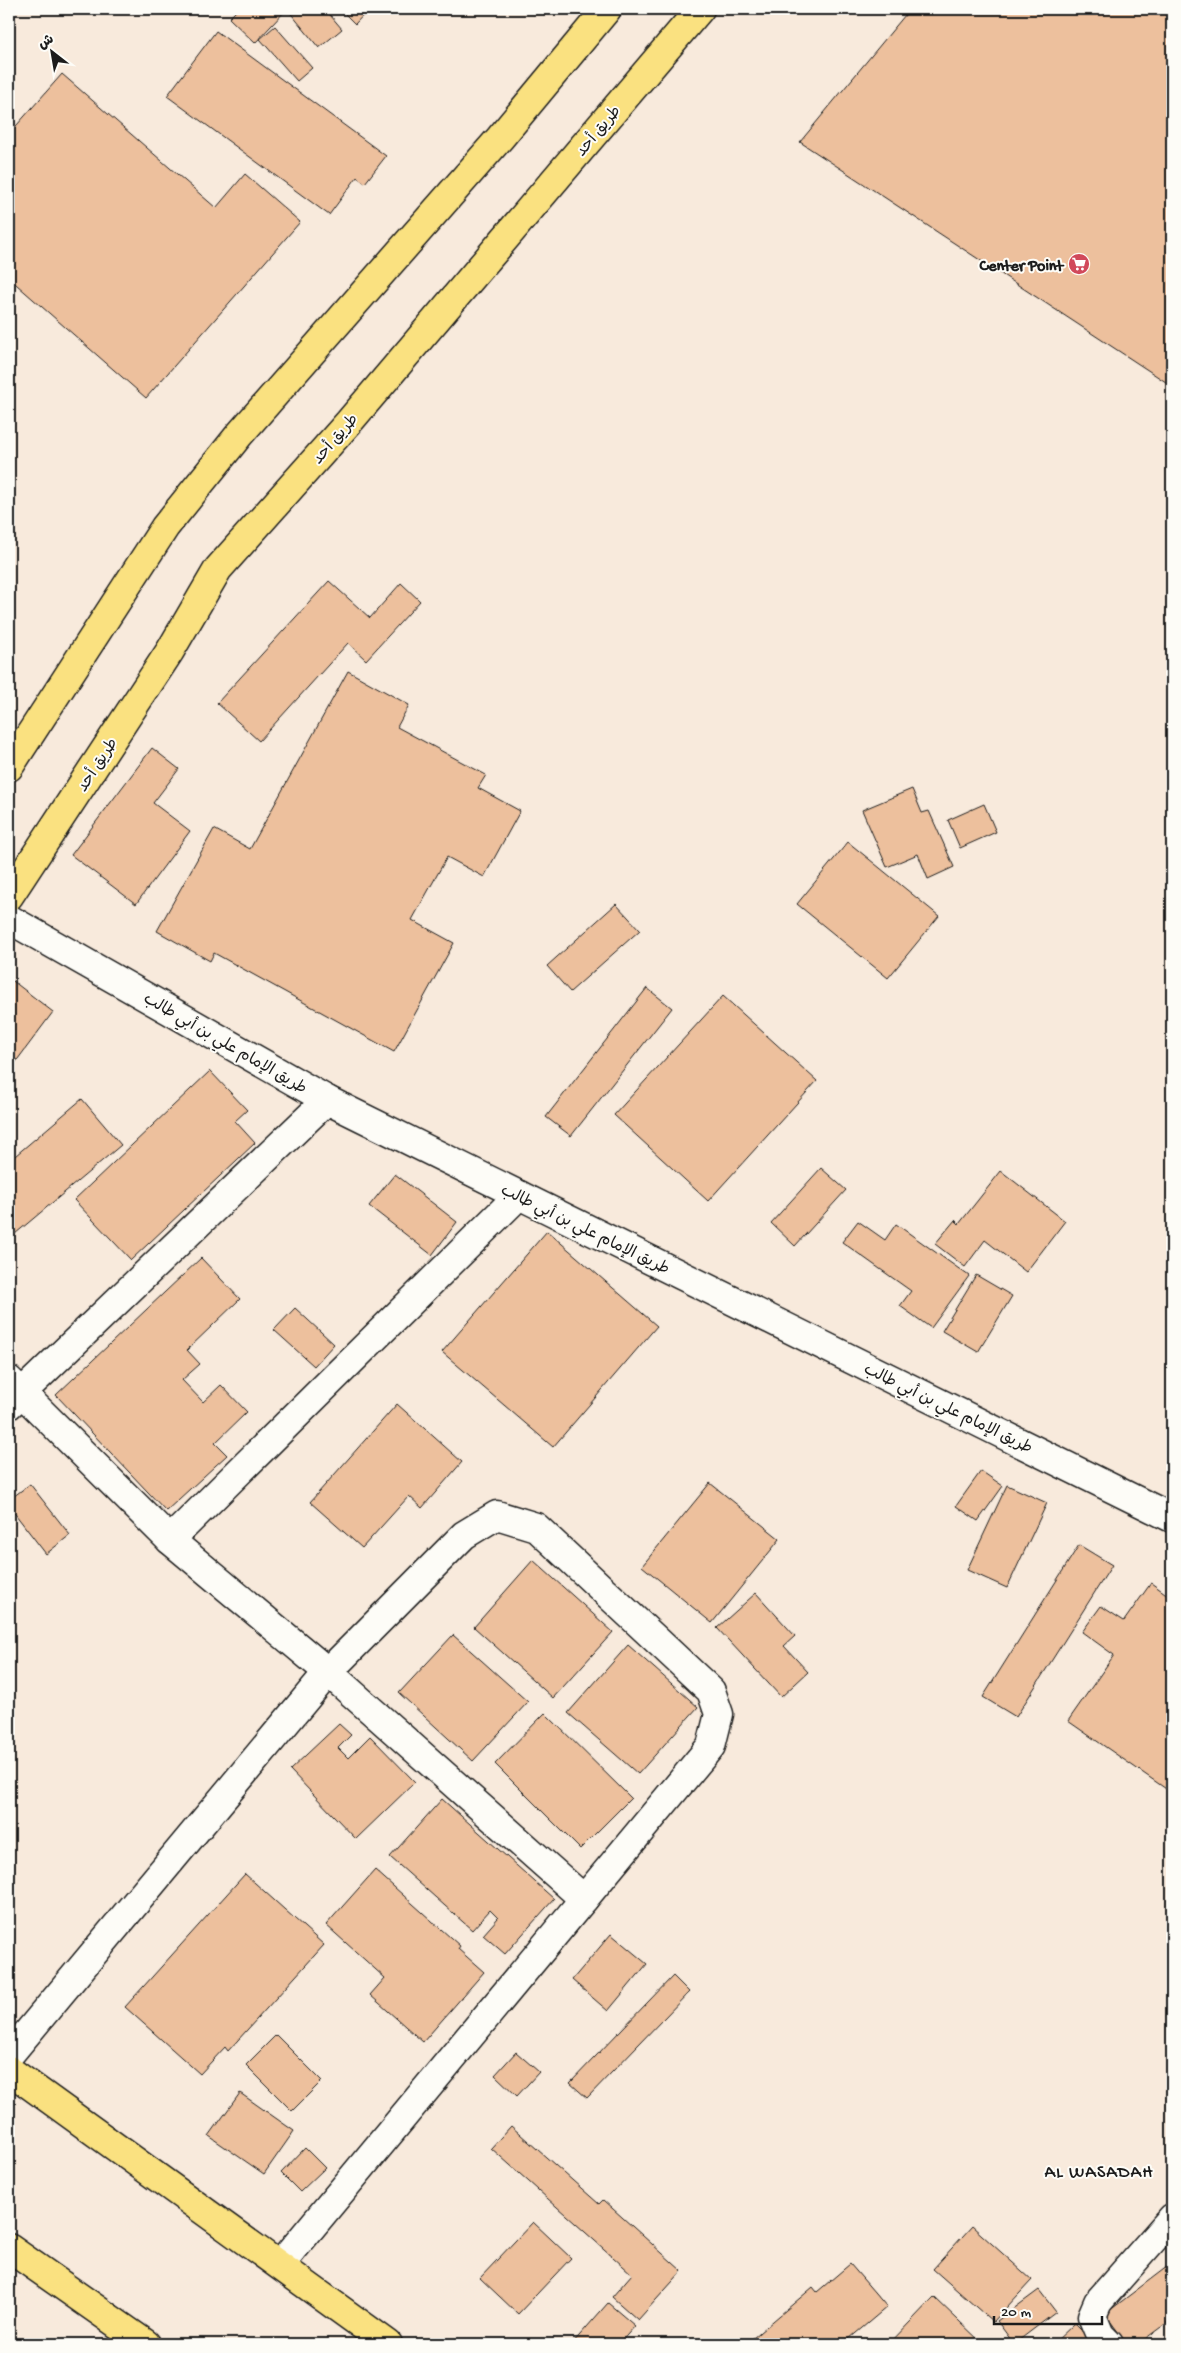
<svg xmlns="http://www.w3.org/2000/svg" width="1181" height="2353" font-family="'Gochi Hand','Playpen Sans Arabic',sans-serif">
<rect width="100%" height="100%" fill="#f8eadc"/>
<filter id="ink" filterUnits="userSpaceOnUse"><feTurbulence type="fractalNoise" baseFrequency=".02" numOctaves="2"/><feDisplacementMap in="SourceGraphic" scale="10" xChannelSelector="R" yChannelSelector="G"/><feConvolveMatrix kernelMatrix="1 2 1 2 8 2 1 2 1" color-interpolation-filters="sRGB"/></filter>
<g filter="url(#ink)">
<g fill="#edc09d" stroke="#1c1c1c">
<path d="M 238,9 L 287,9 L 255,43 L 229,18 Z"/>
<path d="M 289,9 L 325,9 L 342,29 L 319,48 L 288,10 Z"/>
<path d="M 340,9 L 369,9 L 355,24 Z"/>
<path d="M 910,9 L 1172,9 L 1172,386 L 800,142 Z"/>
<path d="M 275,26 L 312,68 L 297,81 L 260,39 Z"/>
<path d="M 216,31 L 386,156 L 365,183 L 357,177 L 329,215 L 167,96 Z"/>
<path d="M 62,74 L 216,208 L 245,174 L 300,222 L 146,398 L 9,278 L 9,134 Z"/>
<path d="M 329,581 L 370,618 L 401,583 L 420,601 L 366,660 L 348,643 L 259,741 L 217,703 Z"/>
<path d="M 348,671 L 409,705 L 397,727 L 486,775 L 478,788 L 520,811 L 484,877 L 447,857 L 412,920 L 454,943 L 394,1052 L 214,953 L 210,961 L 157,931 L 214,829 L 250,849 Z"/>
<path d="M 152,748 L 179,769 L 153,803 L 190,831 L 136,904 L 71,855 Z"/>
<path d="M 912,789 L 922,813 L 929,811 L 954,867 L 928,879 L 918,854 L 887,867 L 862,810 Z"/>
<path d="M 984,804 L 996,832 L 960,848 L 948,820 Z"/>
<path d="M 848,842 L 939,916 L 888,978 L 797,904 Z"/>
<path d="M 616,904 L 640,930 L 570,992 L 547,966 Z"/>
<path d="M 9,978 L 53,1012 L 9,1071 Z"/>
<path d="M 647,988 L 672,1008 L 571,1136 L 546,1117 Z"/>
<path d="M 723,996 L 817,1081 L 708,1201 L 614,1115 Z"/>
<path d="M 210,1071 L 247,1110 L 235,1121 L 255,1143 L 131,1260 L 74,1200 Z"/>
<path d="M 82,1099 L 121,1145 L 9,1239 L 9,1161 Z"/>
<path d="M 821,1168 L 846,1190 L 795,1246 L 771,1223 Z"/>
<path d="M 1001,1171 L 1065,1221 L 1026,1272 L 985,1240 L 965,1267 L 935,1244 L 955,1220 L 959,1224 Z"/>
<path d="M 395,1174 L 457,1222 L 432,1255 L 369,1206 Z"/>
<path d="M 858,1221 L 885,1240 L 896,1224 L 969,1276 L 931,1328 L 900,1306 L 911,1291 L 842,1242 Z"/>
<path d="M 547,1231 L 657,1326 L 553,1447 L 442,1352 Z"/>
<path d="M 201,1258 L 240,1299 L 187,1350 L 200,1364 L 182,1380 L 203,1402 L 221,1385 L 247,1412 L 215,1443 L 227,1455 L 166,1511 L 56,1395 Z"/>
<path d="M 976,1275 L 1012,1296 L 978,1352 L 942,1331 Z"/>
<path d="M 295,1308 L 334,1344 L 314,1366 L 274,1330 Z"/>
<path d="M 397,1404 L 462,1462 L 422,1508 L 409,1496 L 362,1548 L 310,1502 Z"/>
<path d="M 981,1471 L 1003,1486 L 978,1521 L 956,1506 Z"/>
<path d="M 710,1483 L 780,1539 L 712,1623 L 642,1566 Z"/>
<path d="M 30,1484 L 70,1535 L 46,1554 L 9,1506 L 9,1500 Z"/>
<path d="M 1007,1485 L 1047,1503 L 1007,1588 L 967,1570 Z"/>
<path d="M 1079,1545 L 1112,1565 L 1016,1717 L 983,1697 Z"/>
<path d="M 533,1560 L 613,1632 L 553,1698 L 474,1627 Z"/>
<path d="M 1151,1583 L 1172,1598 L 1172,1793 L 1068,1721 L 1114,1655 L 1082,1632 L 1101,1606 L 1124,1621 Z"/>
<path d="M 756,1593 L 795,1636 L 784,1646 L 808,1672 L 781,1697 L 717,1628 Z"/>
<path d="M 453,1635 L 528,1702 L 473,1761 L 399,1693 Z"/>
<path d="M 628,1645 L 698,1707 L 638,1774 L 568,1713 Z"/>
<path d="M 545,1713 L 631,1798 L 580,1849 L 495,1764 Z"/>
<path d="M 339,1724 L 351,1735 L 338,1748 L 348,1758 L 370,1736 L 415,1782 L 356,1839 L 290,1770 Z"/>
<path d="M 442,1799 L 554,1899 L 505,1954 L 483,1935 L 498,1918 L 490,1910 L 472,1930 L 390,1857 Z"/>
<path d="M 375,1870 L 460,1946 L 458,1949 L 484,1972 L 423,2042 L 370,1995 L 385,1978 L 326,1925 Z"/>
<path d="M 245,1874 L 324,1945 L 228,2051 L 225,2047 L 200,2074 L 125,2007 Z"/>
<path d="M 611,1934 L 647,1964 L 608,2011 L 572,1980 Z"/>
<path d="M 673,1976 L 689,1992 L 587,2098 L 570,2083 Z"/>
<path d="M 276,2035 L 322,2081 L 292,2111 L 246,2065 Z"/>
<path d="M 516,2052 L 539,2072 L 517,2096 L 495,2075 Z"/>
<path d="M 240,2093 L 294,2131 L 264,2174 L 209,2136 Z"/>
<path d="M 511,2126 L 599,2204 L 603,2200 L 682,2271 L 638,2320 L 612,2297 L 632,2274 L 491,2148 Z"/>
<path d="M 305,2148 L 325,2168 L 300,2192 L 281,2173 Z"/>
<path d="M 533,2222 L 571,2258 L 518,2314 L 480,2278 Z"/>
<path d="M 972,2226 L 1032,2280 L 993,2322 L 933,2269 Z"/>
<path d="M 1172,2263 L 1172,2319 L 1138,2344 L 1127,2344 L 1105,2314 Z"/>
<path d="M 850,2264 L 887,2307 L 843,2344 L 746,2344 L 813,2287 L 817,2292 Z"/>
<path d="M 1039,2290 L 1056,2312 L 1014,2344 L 997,2321 Z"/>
<path d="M 934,2297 L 983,2344 L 889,2344 Z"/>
<path d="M 608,2303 L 635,2326 L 619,2344 L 572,2344 Z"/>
<path d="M 1075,2323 L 1096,2344 L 1053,2344 Z"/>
</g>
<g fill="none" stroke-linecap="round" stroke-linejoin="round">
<g stroke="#1c1c1c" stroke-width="31">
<g id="minor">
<path d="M 9,919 L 327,1100 L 1172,1518"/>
<path d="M 9,1380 L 170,1540 L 328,1672 L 584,1899"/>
<path d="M 9,1405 L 327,1100"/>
<path d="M 170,1540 L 519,1195"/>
<path d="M 9,2055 L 328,1672 L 464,1535 L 497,1515 L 536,1527 L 711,1691 L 719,1714 L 711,1746 L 280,2265"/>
<path d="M 1109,2344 L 1100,2335 L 1092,2316 L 1098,2302 L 1172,2218"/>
</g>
</g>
<g stroke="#1c1c1c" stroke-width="31">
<g id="primary">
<path d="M 9,767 L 165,527 L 239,435 L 500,138 L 607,9"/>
<path d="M 9,896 L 170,651 L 218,569 L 349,422 L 700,9"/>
<path d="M 9,2070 L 388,2344"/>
<path d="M 9,2248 L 146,2344"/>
</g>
</g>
<use href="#minor" stroke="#fdfcf7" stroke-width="28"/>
<use href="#primary" stroke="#fae180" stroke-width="28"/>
</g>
</g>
<defs>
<g id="supermarket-disc" transform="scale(1.125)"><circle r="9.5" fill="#d1495b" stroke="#fdfcf7"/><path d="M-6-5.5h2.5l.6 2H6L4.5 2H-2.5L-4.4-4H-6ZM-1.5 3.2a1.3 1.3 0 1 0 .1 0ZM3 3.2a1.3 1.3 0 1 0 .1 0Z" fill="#fff"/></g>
</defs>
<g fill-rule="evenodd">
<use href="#supermarket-disc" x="1079" y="264"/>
</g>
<g text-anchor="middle" stroke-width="4" stroke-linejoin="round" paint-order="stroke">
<g font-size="16" fill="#1c1c1c" stroke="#fdfcf7">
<text transform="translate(597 130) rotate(-50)" y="6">طريق أحد</text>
<text transform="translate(334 438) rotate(-49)" y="6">طريق أحد</text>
<text transform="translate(96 764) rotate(-57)" y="6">طريق أحد</text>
<text transform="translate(226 1042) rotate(30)" y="6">طريق الإمام علي بن أبي طالب</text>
<text transform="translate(586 1228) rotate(26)" y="6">طريق الإمام علي بن أبي طالب</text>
<text transform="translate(949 1407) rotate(26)" y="6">طريق الإمام علي بن أبي طالب</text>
</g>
<g font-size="16" font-weight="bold" fill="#1c1c1c" stroke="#fdfcf7" text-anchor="end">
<text x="1063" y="270">Center Point</text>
</g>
<g font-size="18" letter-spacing="1" fill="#1c1c1c" stroke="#fdfcf7">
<text x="1099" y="2177">AL WASADAH</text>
</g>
</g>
<rect width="1181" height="2353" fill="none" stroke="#fdfcf7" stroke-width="30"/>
<rect x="15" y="15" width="1151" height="2323" fill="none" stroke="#1c1c1c" stroke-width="2" filter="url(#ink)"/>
<g transform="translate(52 52) rotate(329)" stroke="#fdfcf7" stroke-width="4" paint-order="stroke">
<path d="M0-4L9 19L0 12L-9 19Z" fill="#1c1c1c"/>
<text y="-8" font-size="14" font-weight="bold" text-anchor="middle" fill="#1c1c1c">ش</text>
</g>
<path d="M994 2316v8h108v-8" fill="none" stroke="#1c1c1c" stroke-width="2.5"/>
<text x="1001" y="2316" font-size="15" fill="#1c1c1c" stroke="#fdfcf7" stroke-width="4" paint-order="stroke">20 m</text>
</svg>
